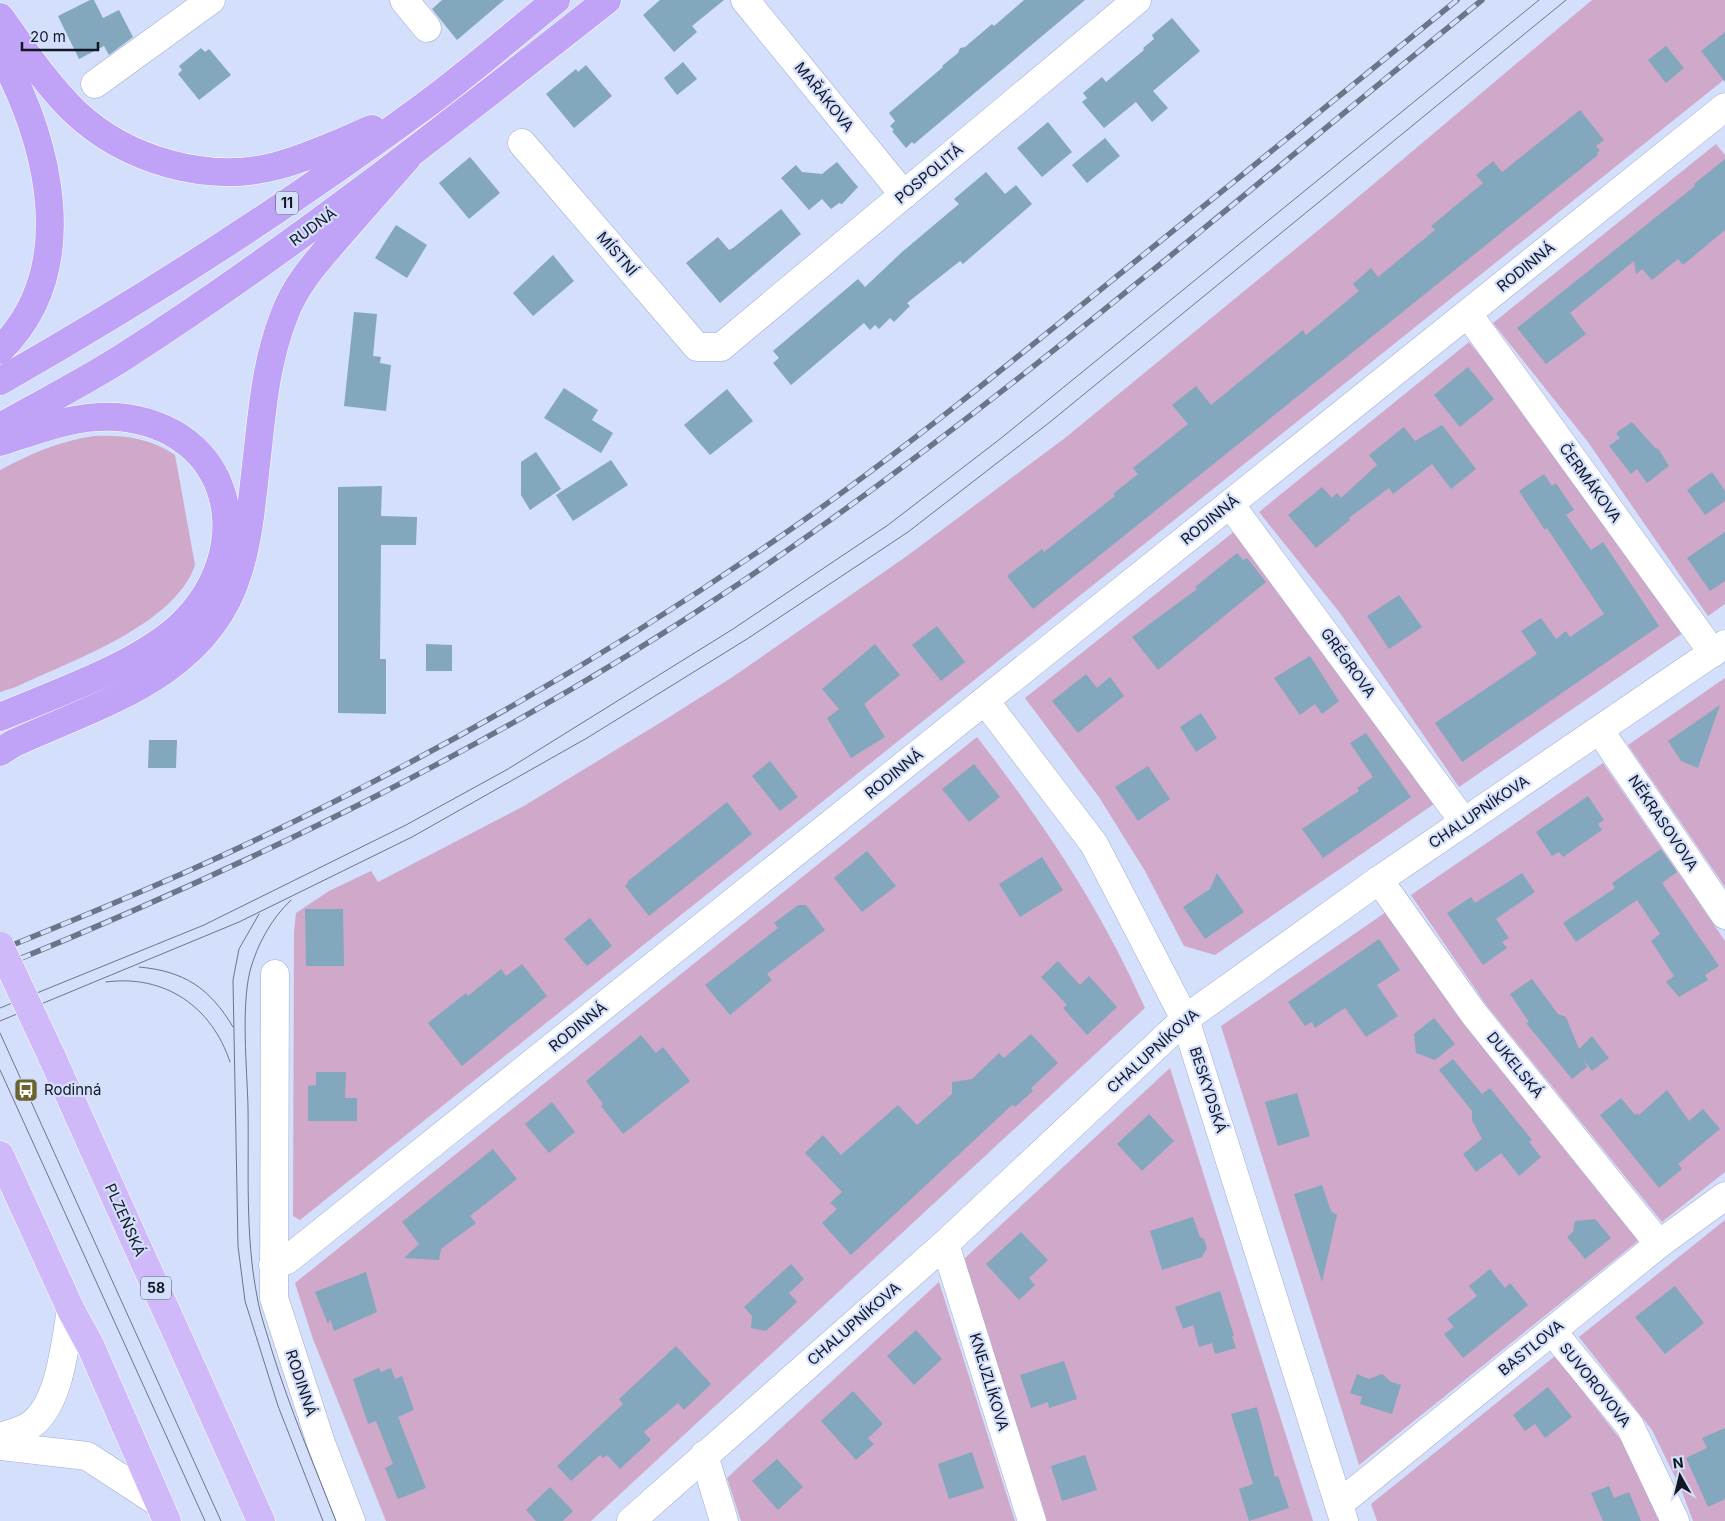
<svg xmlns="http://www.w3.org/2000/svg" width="1725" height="1521" font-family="Inter,sans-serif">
<rect width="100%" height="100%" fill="#d3dffb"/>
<g fill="#d0a8c9">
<path d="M 1592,0 L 1725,0 L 1725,79 L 300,1220 L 293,1216 L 294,932 L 296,913 L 329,891 L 371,871 L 378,882 L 524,806 L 663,721 L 731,678 L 907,556 L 1065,438 L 1332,219 Z"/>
<path d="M 1716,144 L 1725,155 L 1725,604 L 1708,616 L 1588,442 L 1493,323 Z"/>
<path d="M 1469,342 L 1563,459 L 1683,633 L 1459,787 L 1340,613 L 1259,512 Z"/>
<path d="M 94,436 C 123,435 150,438 175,455 L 195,565 C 174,626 70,661 16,687 L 0,692 L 0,470 C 30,454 59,441 94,436 Z"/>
<path d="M 1235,531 L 1434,804 L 1215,955 L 1184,946 L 1145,871 L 1099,797 L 1025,698 Z"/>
<path d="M 1725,678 L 1725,887 L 1628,745 Z"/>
<path d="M 977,737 C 1045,825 1099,906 1145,1008 L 591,1521 L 386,1521 L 313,1339 L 295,1283 Z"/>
<path d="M 1603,763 L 1725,941 L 1725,1172 L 1662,1222 L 1487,1006 L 1411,895 Z"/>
<path d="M 1386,912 L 1483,1048 L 1638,1241 L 1359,1465 L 1221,1026 Z"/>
<path d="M 1170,1068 L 1313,1521 L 1047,1521 L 964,1259 Z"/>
<path d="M 1725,1220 L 1725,1521 L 1693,1521 L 1681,1489 L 1652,1430 L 1579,1337 Z"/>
<path d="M 939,1282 L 1015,1521 L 741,1521 L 727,1478 Z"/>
<path d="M 1555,1356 L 1624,1444 L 1660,1521 L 1377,1521 L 1371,1504 Z"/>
</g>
<g fill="#83a7bc">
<path d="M 90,0 L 94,0 L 103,18 L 119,10 L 133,37 L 109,55 L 104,46 L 79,59 L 58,16 Z"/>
<path d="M 442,0 L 504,0 L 457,40 L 432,9 Z"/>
<path d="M 660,0 L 724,0 L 692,26 L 697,32 L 674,52 L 643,15 Z"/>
<path d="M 1024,0 L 1085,0 L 914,144 L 912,142 L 906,148 L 892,131 L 894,130 L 890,126 L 895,121 L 889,113 L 943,67 L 942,66 L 958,53 L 960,48 L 965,47 L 992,24 L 994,26 Z"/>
<path d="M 1172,18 L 1200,51 L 1153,91 L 1168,108 L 1152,122 L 1136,102 L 1104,128 L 1082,102 L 1087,98 L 1083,93 L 1102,77 L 1106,82 L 1144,50 L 1143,48 L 1154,39 L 1152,35 Z"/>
<path d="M 1725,32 L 1725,82 L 1701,51 Z"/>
<path d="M 1666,46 L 1684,68 L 1666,83 L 1648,60 Z"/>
<path d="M 201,48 L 205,52 L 209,49 L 231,75 L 199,100 L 178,74 L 182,70 L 179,66 Z"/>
<path d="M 683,62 L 697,79 L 677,95 L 664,78 Z"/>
<path d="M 586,65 L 612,96 L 574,128 L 546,94 L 576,69 L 578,72 Z"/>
<path d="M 1580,110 L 1604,140 L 1596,146 L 1600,151 L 1597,153 L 1598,155 L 1033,609 L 1007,576 L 1042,549 L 1044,552 L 1115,496 L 1113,494 L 1138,474 L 1133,468 L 1188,424 L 1172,405 L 1196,386 L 1211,405 L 1303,330 L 1306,335 L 1359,291 L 1353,284 L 1371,268 L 1378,277 L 1435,230 L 1431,226 L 1483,183 L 1476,175 L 1493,161 L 1502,172 Z"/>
<path d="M 1048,122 L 1072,152 L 1042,177 L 1017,148 Z"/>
<path d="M 1105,138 L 1120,156 L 1087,183 L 1072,165 Z"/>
<path d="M 470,157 L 500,193 L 469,219 L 439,183 Z"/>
<path d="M 1725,159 L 1725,230 L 1683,265 L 1678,259 L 1652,280 L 1642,269 L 1636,274 L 1634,261 L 1570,313 L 1586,334 L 1546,364 L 1517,328 L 1695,186 L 1694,184 Z"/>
<path d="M 837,162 L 858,187 L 842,204 L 839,203 L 831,209 L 822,199 L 809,210 L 781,178 L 796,165 L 802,172 L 822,174 Z"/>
<path d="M 986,172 L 1005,194 L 1016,185 L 1032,204 L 963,264 L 960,261 L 907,303 L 910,306 L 894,322 L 890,318 L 879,329 L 875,325 L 870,330 L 864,323 L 791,385 L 773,363 L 779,358 L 773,351 L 858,279 L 865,287 L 902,252 L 959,204 L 954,199 Z"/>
<path d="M 781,209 L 801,234 L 720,303 L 686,263 L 718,237 L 729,250 L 733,248 Z"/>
<path d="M 396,225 L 427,245 L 407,278 L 375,258 Z"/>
<path d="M 553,255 L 574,281 L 533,316 L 513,293 Z"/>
<path d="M 354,312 L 377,314 L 373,356 L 381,357 L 380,363 L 391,365 L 386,411 L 344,406 Z"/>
<path d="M 1468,367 L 1494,399 L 1460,427 L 1434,395 Z"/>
<path d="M 564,388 L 598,410 L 592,420 L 613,433 L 601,453 L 544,418 Z"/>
<path d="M 727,389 L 753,421 L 710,455 L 684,425 Z"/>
<path d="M 1632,422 L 1656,449 L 1658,448 L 1669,466 L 1647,483 L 1637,469 L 1631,474 L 1609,446 L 1620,438 L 1616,433 Z"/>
<path d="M 1442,425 L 1476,469 L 1451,489 L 1432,464 L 1393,494 L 1389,488 L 1349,518 L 1350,520 L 1316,548 L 1288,515 L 1322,487 L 1332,498 L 1337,493 L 1341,498 L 1377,465 L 1369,455 L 1404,427 L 1415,441 Z"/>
<path d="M 536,452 L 561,489 L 530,510 L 521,495 L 521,462 Z"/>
<path d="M 611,460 L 628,485 L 573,521 L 556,495 Z"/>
<path d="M 1712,472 L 1725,491 L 1725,501 L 1705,515 L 1687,490 Z"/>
<path d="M 1544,474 L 1552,486 L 1556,483 L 1574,510 L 1566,515 L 1591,550 L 1603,542 L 1659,626 L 1462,762 L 1435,723 L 1537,654 L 1521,631 L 1541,618 L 1556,639 L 1566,631 L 1570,637 L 1604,614 L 1547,528 L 1545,530 L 1519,491 Z"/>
<path d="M 382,486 L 381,516 L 417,517 L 416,545 L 381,545 L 380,659 L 386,659 L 386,714 L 338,713 L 338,487 Z"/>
<path d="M 1725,532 L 1725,581 L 1710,591 L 1687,558 Z"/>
<path d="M 1237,553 L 1243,560 L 1247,558 L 1266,582 L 1158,670 L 1132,637 L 1197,589 L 1195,587 Z"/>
<path d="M 1399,595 L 1422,627 L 1389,649 L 1367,616 Z"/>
<path d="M 937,626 L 965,662 L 941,681 L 912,645 Z"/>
<path d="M 426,644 L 452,645 L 452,671 L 426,671 Z"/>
<path d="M 875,644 L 900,675 L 864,704 L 885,737 L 851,758 L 827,718 L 839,709 L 822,689 Z"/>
<path d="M 1310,656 L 1339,701 L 1322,714 L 1315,704 L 1300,715 L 1274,678 Z"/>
<path d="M 1086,674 L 1097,688 L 1110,677 L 1124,696 L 1078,733 L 1052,701 Z"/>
<path d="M 1720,705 L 1698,768 L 1681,761 L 1668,741 Z"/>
<path d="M 1201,713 L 1217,738 L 1196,752 L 1180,727 Z"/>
<path d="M 1366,733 L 1411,797 L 1323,858 L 1302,829 L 1359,791 L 1357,788 L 1373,777 L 1350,743 Z"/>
<path d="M 149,740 L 177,740 L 176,768 L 148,768 Z"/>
<path d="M 770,761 L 798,797 L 780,811 L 752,776 Z"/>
<path d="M 974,764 L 1000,797 L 969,822 L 942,789 Z"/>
<path d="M 1148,766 L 1170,799 L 1138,821 L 1115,787 Z"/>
<path d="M 1588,796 L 1604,820 L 1598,824 L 1602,830 L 1563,857 L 1559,852 L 1552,856 L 1536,832 Z"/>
<path d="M 727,802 L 752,834 L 649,916 L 625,886 L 628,883 L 627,882 Z"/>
<path d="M 1661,849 L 1677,872 L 1662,883 L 1719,966 L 1705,975 L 1708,980 L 1679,997 L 1666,982 L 1674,976 L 1651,941 L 1660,934 L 1637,900 L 1576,942 L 1563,923 L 1615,888 L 1612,883 Z"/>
<path d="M 867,851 L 896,886 L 862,912 L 834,878 Z"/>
<path d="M 1042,857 L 1063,890 L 1020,917 L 999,884 Z"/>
<path d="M 1217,873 L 1244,912 L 1205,939 L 1183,907 L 1210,889 Z"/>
<path d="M 1522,873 L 1535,892 L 1496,919 L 1509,938 L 1502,942 L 1507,948 L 1483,965 L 1447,913 L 1471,897 L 1475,903 Z"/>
<path d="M 798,905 L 806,905 L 825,930 L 767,974 L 772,980 L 730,1015 L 705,985 L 778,928 L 774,923 Z"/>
<path d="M 305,909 L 343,909 L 344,966 L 306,966 Z"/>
<path d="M 590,918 L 612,946 L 587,966 L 564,939 Z"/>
<path d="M 1379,939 L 1400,970 L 1377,985 L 1398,1016 L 1366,1037 L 1345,1008 L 1315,1028 L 1312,1022 L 1305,1026 L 1288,1002 Z"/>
<path d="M 1058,961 L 1080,985 L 1089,976 L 1117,1007 L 1087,1035 L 1063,1008 L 1067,1005 L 1041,977 Z"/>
<path d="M 522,964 L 547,996 L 462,1066 L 428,1023 L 466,993 L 468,996 L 501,969 L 506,976 Z"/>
<path d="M 1532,979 L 1558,1014 L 1566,1017 L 1579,1049 L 1592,1036 L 1609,1058 L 1592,1071 L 1584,1060 L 1587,1067 L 1572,1079 L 1526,1023 L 1529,1022 L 1510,994 Z"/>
<path d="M 1434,1018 L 1455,1044 L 1435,1060 L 1416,1053 L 1414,1034 Z"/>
<path d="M 1031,1034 L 1058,1063 L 1031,1088 L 1033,1091 L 1015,1107 L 1012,1105 L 851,1255 L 822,1223 L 837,1209 L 830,1203 L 842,1192 L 805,1153 L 823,1135 L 841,1155 L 898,1105 L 917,1125 L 952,1094 L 952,1082 L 972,1079 L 999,1053 L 1004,1058 Z"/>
<path d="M 641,1035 L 656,1053 L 663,1047 L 690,1081 L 623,1134 L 601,1106 L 603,1104 L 586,1081 Z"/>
<path d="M 1453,1059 L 1482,1094 L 1490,1088 L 1532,1140 L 1529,1142 L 1541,1157 L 1519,1176 L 1501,1153 L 1476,1172 L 1463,1154 L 1482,1139 L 1472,1120 L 1472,1111 L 1439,1070 Z"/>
<path d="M 316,1072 L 346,1072 L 345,1098 L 357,1098 L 357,1121 L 308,1121 L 308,1086 L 316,1085 Z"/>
<path d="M 1667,1090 L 1689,1121 L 1703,1109 L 1720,1129 L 1678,1164 L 1682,1169 L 1659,1188 L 1600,1115 L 1621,1098 L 1635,1115 L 1637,1113 L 1639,1115 Z"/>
<path d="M 1297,1093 L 1310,1136 L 1278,1146 L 1265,1102 Z"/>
<path d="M 552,1102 L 575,1132 L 549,1153 L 525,1124 Z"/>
<path d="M 1149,1114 L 1174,1141 L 1142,1171 L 1117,1144 Z"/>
<path d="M 493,1149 L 517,1179 L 470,1216 L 476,1223 L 441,1249 L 439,1260 L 404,1258 L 419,1244 L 402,1222 Z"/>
<path d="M 1322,1185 L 1331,1211 L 1337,1215 L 1322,1282 L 1294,1194 Z"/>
<path d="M 1193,1217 L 1200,1237 L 1204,1239 L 1207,1248 L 1202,1257 L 1162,1270 L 1150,1231 Z"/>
<path d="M 1595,1219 L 1611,1238 L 1585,1259 L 1567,1237 L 1573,1232 L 1575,1221 Z"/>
<path d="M 1021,1232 L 1048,1260 L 1029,1278 L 1035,1285 L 1019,1300 L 986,1264 Z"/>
<path d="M 791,1264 L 804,1279 L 789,1293 L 797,1302 L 766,1331 L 751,1328 L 752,1316 L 744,1307 Z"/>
<path d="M 1490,1269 L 1505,1288 L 1510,1283 L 1528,1305 L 1463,1358 L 1444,1334 L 1454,1327 L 1447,1319 L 1477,1296 L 1469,1286 Z"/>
<path d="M 366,1272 L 377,1312 L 334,1331 L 330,1319 L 328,1324 L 315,1292 Z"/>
<path d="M 1675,1286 L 1704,1323 L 1665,1354 L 1635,1317 Z"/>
<path d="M 1220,1291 L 1234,1336 L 1232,1336 L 1236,1348 L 1215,1354 L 1212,1343 L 1199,1347 L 1193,1325 L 1183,1329 L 1175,1307 Z"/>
<path d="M 916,1330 L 942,1359 L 914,1385 L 887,1356 Z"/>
<path d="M 676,1346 L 711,1384 L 684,1410 L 678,1403 L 644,1432 L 651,1440 L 620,1469 L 607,1455 L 603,1458 L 600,1455 L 571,1481 L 557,1466 L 623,1404 L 619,1399 Z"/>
<path d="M 1064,1361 L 1077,1399 L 1049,1408 L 1048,1402 L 1031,1408 L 1020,1375 Z"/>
<path d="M 379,1368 L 381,1372 L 391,1368 L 395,1379 L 402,1376 L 414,1410 L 398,1417 L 426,1488 L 398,1499 L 385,1468 L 393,1464 L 376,1421 L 368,1424 L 353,1379 Z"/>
<path d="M 1357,1374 L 1369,1379 L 1382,1374 L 1391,1382 L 1401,1385 L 1392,1414 L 1360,1404 L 1362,1397 L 1350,1393 Z"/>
<path d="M 1548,1387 L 1572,1417 L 1545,1438 L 1535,1424 L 1525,1431 L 1513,1415 Z"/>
<path d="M 853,1391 L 883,1424 L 868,1438 L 874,1444 L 856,1460 L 821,1421 Z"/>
<path d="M 1257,1407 L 1275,1477 L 1278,1476 L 1289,1508 L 1249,1521 L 1239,1489 L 1253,1484 L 1231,1414 Z"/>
<path d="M 1725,1428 L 1725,1499 L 1708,1507 L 1686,1458 L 1707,1448 L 1702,1438 Z"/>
<path d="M 972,1452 L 984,1488 L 949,1499 L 938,1464 Z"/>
<path d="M 1085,1455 L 1097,1490 L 1062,1501 L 1051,1466 Z"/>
<path d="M 777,1459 L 803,1487 L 778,1510 L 752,1481 Z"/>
<path d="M 1609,1486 L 1614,1498 L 1629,1492 L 1641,1521 L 1603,1521 L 1591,1493 Z"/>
<path d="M 550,1487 L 573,1511 L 563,1521 L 536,1521 L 526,1510 Z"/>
</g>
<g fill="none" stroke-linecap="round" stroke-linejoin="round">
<g stroke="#a0aecf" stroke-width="29">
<g id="minor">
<path d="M 404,0 L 427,28"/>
<path d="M 745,0 L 904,195"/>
<path d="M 95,84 L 211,0"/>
<path d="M 522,143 L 697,347 L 721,347 L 1137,0"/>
<path d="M 1468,314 L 1713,653"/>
<path d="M 1230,504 L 1464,822"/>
<path d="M 985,701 L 1094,844 L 1185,1019 L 1344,1521"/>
<path d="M 1600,731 L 1725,915"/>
<path d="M 1379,880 L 1474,1014 L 1659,1244"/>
<path d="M 275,974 L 274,1298 L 321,1443 L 351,1521"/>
<path d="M 945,1244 L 1032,1521"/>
<path d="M 273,1265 L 287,1260 L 1725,107"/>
<path d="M 1552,1331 L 1630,1426 L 1675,1521"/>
<path d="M 0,1437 C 9,1434 21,1431 29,1426 C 60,1407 65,1343 71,1310"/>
<path d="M 0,1446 L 87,1456 L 159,1503"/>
<path d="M 704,1455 L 724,1521"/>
<path d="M 1339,1504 L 1659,1244 L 1725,1196"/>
<path d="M 631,1521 L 945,1244 L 1185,1019 L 1379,880 L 1725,644"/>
</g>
</g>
<g stroke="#fff" stroke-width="29">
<g id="primary">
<path d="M 51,1055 L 261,1521"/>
<path d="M 0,1155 L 71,1310 L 91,1347 L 167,1521"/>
</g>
</g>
<g stroke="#fff" stroke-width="29">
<g id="trunk">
<path d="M 0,17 C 24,50 46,84 75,112 C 126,160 207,184 276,166 C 310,157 341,142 372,129"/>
<path d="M 0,52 C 49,142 82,269 0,350"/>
<path d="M 0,381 C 148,297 290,205 427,104 C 471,71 513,35 556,0"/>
<path d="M 0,427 C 42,403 87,381 128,354 C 295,246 451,123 607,0"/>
<path d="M 0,442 C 38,430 76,414 117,417 C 234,427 260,549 181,625 C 137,666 56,693 0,717"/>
<path d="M 0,752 L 14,743 C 102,703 207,675 238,573 C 249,538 252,501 256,465 C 262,414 265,364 284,316 C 296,282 321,257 344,230 C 365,206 386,182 407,158"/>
</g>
</g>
<use href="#minor" stroke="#fff" stroke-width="28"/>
<use href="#primary" stroke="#d0b9f8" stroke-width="28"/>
<use href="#trunk" stroke="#c0a2f6" stroke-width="28"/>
<g stroke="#6c7588" stroke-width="1">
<path d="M 291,900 C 271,919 257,945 250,971 C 241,1008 247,1068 248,1107 C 249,1170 245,1235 257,1296 C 260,1315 267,1333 272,1351 C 290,1409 314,1465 336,1521"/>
<path d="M 259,914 L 239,949 L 233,980 L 238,1246 L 245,1301 L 278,1406 L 323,1521"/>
<path d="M 139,967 C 184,971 210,988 233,1027"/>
<path d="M 106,982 C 165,974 212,1007 230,1062"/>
<path d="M 0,1008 L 204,925 L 406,825 L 508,769 L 733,629 L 888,525 L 1000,439 L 1539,0"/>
<path d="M 0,1021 L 239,922 L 412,837 L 587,738 L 747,639 L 908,532 L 1050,422 L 1566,0"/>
<path d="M 0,1033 L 221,1521"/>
<path d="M 0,1070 L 205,1521"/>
</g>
<g stroke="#6c7588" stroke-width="5.5">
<g id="rail">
<path d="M 0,950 C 62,925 125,899 186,872 C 401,776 612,655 804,520 C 911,444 1014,360 1116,277 C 1230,185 1343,93 1457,0"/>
<path d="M 0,967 C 257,862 507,740 737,585 C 999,408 1237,198 1482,0"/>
</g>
</g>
<use href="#rail" stroke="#d3dffb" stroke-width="4" stroke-dasharray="11" stroke-linecap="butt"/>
<g stroke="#fff" stroke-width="29" stroke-linecap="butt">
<path id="primary-bridge" d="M 0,946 L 51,1055"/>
</g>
<use href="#primary-bridge" stroke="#d0b9f8" stroke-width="28"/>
</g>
<defs>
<g id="bus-square" transform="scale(1.25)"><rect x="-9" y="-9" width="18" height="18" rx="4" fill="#6a622f" stroke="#d3dffb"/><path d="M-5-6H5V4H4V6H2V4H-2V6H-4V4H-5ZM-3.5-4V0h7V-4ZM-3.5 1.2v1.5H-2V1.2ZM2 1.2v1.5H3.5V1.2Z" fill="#fff"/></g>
</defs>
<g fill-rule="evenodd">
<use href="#bus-square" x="26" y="1090"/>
</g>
<g text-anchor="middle" stroke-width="4.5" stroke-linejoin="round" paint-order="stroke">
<g fill="#d3dffb" stroke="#4c5364" stroke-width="1">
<rect x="276" y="191.5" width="22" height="23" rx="4"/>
<rect x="141" y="1276.5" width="30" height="23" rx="4"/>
</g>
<g font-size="14" font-weight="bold" fill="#121723">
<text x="287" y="208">11</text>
<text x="156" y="1293">58</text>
</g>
<g font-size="15" fill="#121723" stroke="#d3dffb">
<text transform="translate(824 97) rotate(51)" y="5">MAŘÁKOVA</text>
<text transform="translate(929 174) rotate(-40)" y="5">POSPOLITÁ</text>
<text transform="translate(313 227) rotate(-36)" y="5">RUDNÁ</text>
<text transform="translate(617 254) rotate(49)" y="5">MÍSTNÍ</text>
<text transform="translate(1526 267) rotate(-39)" y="5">RODINNÁ</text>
<text transform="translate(1590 483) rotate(54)" y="5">ČERMÁKOVA</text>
<text transform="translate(1210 520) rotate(-39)" y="5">RODINNÁ</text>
<text transform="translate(1348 663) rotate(54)" y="5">GRÉGROVA</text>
<text transform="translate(894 774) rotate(-39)" y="5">RODINNÁ</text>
<text transform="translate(1479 812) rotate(-34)" y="5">CHALUPNÍKOVA</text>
<text transform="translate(1663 823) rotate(56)" y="5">NĚKRASOVOVA</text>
<text transform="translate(578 1027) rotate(-39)" y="5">RODINNÁ</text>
<text transform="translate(1153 1051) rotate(-42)" y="5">CHALUPNÍKOVA</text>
<text transform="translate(1515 1065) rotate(51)" y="5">DUKELSKÁ</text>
<text transform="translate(1208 1090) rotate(72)" y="5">BESKYDSKÁ</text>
<text transform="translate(125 1220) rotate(66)" y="5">PLZEŇSKÁ</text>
<text transform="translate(854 1324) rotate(-41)" y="5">CHALUPNÍKOVA</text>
<text transform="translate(1531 1348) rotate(-39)" y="5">BASTLOVA</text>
<text transform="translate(989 1382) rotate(73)" y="5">KNEJZLÍKOVA</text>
<text transform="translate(301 1383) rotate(72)" y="5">RODINNÁ</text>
<text transform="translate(1595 1385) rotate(51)" y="5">SUVOROVOVA</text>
</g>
<g font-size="15" fill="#121723" stroke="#d3dffb" text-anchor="start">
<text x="44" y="1095">Rodinná</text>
</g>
</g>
<g transform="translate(1680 1476) rotate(352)" stroke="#d3dffb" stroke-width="4" paint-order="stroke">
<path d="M0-4L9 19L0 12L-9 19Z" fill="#121723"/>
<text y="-8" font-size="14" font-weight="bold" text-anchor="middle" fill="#121723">N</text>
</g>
<path d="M22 42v8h76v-8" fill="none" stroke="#121723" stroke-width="2.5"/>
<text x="30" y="42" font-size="15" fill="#121723" stroke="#d3dffb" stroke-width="4" paint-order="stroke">20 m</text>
</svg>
